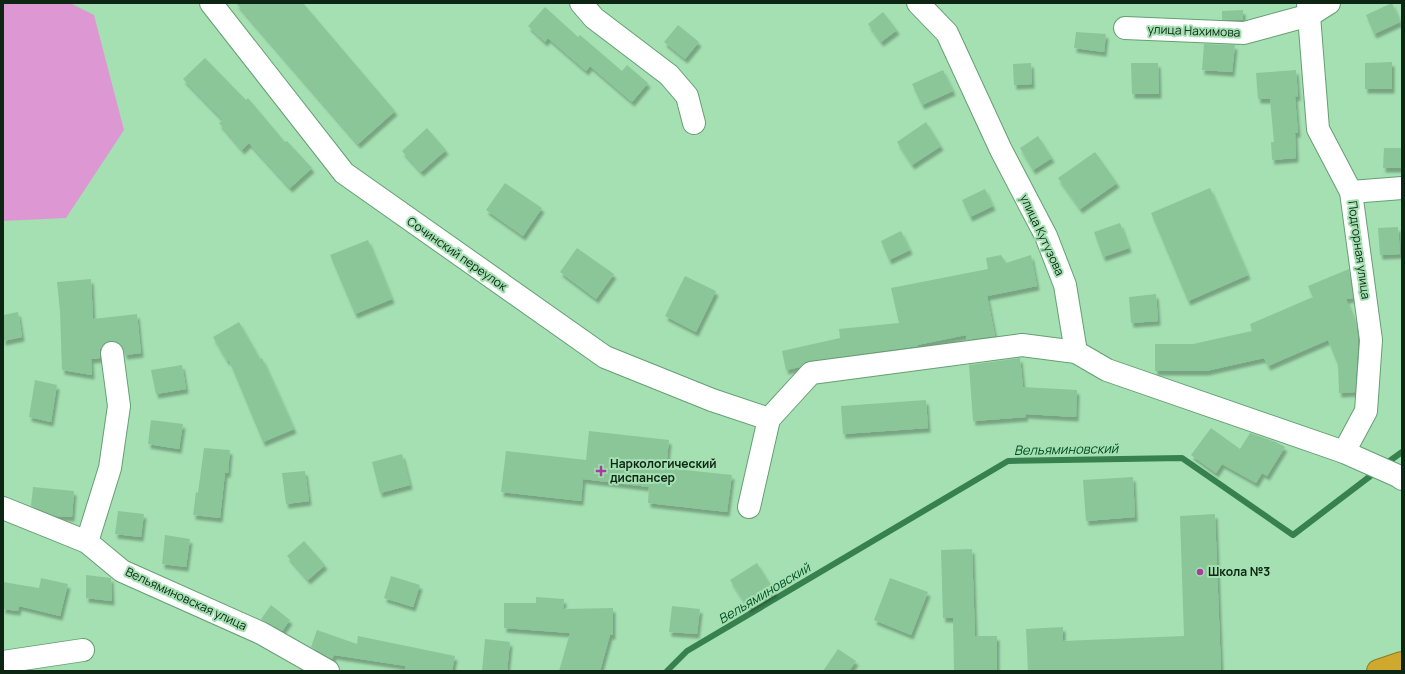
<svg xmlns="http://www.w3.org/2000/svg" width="1405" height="674" font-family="Manrope,sans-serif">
<defs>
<filter id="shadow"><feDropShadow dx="2.5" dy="4.5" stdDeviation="1" flood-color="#0004"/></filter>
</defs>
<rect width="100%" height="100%" fill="#a4e0b1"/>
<path fill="#dd98d4" d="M 3,3 L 70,3 L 94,15 L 124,130 L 66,218 L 3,221 Z"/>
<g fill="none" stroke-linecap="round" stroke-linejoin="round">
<g stroke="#36814d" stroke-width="6">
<path d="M 1384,465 L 1402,452"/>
<path d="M 667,671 L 687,651 L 1008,461 L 1182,458 L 1293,535 L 1377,471"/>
</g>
</g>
<g fill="#8bc699" filter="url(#shadow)">
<path d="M 236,3 L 303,3 L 395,111 L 358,144 Z"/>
<path d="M 1392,3 L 1400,22 L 1374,34 L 1366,15 Z"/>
<path d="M 545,7 L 578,37 L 580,35 L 622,71 L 627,65 L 648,83 L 632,102 L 590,66 L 586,71 L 548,38 L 545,42 L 528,26 Z"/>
<path d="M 1243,10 L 1243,20 L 1222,20 L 1222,11 Z"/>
<path d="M 883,12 L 897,30 L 881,42 L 868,24 Z"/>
<path d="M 678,25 L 699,42 L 685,59 L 664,42 Z"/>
<path d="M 1076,32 L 1106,34 L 1104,52 L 1074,48 Z"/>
<path d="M 1204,44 L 1235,45 L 1232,72 L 1202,70 Z"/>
<path d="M 205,58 L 246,100 L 248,98 L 285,142 L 287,141 L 312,168 L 290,188 L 249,143 L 242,150 L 219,123 L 223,120 L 183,79 Z"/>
<path d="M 1392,62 L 1392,89 L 1365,89 L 1365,63 Z"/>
<path d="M 1031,63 L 1032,84 L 1014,85 L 1013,64 Z"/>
<path d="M 1131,63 L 1158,63 L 1159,94 L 1132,94 Z"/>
<path d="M 943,70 L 953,91 L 922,105 L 912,84 Z"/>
<path d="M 1296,70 L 1298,96 L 1295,97 L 1298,133 L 1295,133 L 1296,158 L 1272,160 L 1271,142 L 1274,142 L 1270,99 L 1258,99 L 1256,73 Z"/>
<path d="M 926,122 L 941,146 L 912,165 L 897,142 Z"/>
<path d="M 427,128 L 446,150 L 421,172 L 402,151 Z"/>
<path d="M 1038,136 L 1052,158 L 1033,170 L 1020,148 Z"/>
<path d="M 1384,148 L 1402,148 L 1402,168 L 1383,168 Z"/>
<path d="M 1095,152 L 1117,183 L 1080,209 L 1058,178 Z"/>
<path d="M 505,183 L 542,208 L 523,236 L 486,210 Z"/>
<path d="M 1210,188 L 1248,275 L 1188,301 L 1151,213 Z"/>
<path d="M 985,189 L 993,206 L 970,217 L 962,200 Z"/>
<path d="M 1120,223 L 1129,248 L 1103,257 L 1094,232 Z"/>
<path d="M 1398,227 L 1400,254 L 1380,255 L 1378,228 Z"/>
<path d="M 901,231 L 910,250 L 889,260 L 881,241 Z"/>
<path d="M 368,240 L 392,299 L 355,314 L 330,255 Z"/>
<path d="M 577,248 L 614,274 L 596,299 L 560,272 Z"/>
<path d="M 1001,255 L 1006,263 L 1031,255 L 1037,286 L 987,296 L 995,336 L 966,340 L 966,335 L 917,345 L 918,346 L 809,361 L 800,367 L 786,370 L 782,351 L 840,338 L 839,329 L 899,323 L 891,288 L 988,269 L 986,258 Z"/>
<path d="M 1349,269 L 1353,298 L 1346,299 L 1356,325 L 1358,340 L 1355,392 L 1339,393 L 1338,365 L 1328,340 L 1268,366 L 1264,358 L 1206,371 L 1155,371 L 1155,344 L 1193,344 L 1252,331 L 1250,324 L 1313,297 L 1308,286 Z"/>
<path d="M 685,276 L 716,291 L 696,332 L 665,316 Z"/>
<path d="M 91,279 L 93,319 L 137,314 L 141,353 L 125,355 L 122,346 L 117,342 L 111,341 L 105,343 L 100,349 L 100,358 L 91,359 L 92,375 L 62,370 L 60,311 L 57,282 Z"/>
<path d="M 1156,294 L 1158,321 L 1131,323 L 1129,297 Z"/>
<path d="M 18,312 L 22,337 L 3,341 L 3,315 Z"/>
<path d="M 239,322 L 260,359 L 262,358 L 294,429 L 263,442 L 229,360 L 227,361 L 213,337 Z"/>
<path d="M 1020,358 L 1023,387 L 1077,390 L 1076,417 L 1025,414 L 1026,417 L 973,421 L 969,365 Z"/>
<path d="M 182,365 L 186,389 L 156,394 L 151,370 Z"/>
<path d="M 35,380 L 57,385 L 51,422 L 29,417 Z"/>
<path d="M 926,400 L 928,428 L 843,434 L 841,406 Z"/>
<path d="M 151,420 L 183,424 L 179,449 L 148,444 Z"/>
<path d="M 1211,428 L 1240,449 L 1250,433 L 1276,442 L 1285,447 L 1267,476 L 1262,473 L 1256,483 L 1222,464 L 1216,473 L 1191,455 Z"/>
<path d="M 589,431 L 669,440 L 666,468 L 732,475 L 727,512 L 648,503 L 649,487 L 583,479 L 581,501 L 501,492 L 506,451 L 586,460 Z"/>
<path d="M 204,448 L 230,450 L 228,473 L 225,473 L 220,518 L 193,515 L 196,492 L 198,493 Z"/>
<path d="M 402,454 L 410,485 L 380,493 L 372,462 Z"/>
<path d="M 305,471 L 309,501 L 286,504 L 282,473 Z"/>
<path d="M 1133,477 L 1135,517 L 1086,521 L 1083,480 Z"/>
<path d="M 33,487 L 74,491 L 72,517 L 56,516 L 31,506 Z"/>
<path d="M 118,511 L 144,514 L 141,537 L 115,534 Z"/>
<path d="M 1215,514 L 1221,671 L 1028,671 L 1026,629 L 1063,627 L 1063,641 L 1184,636 L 1180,516 Z"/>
<path d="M 165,535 L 190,539 L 186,567 L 162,564 Z"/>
<path d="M 304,541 L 325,565 L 308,580 L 287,556 Z"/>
<path d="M 972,549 L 975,636 L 997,636 L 997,671 L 954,671 L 953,618 L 943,618 L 941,550 Z"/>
<path d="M 757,563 L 775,592 L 748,608 L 730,580 Z"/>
<path d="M 86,575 L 111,578 L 112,601 L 86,598 Z"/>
<path d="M 391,576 L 420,585 L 413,607 L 384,598 Z"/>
<path d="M 41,578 L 68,584 L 60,616 L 19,606 L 18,611 L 3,609 L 3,582 L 39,588 Z"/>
<path d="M 890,578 L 928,592 L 911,635 L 874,620 Z"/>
<path d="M 536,597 L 564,599 L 563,609 L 613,608 L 613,635 L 610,635 L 600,671 L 559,671 L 570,633 L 504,628 L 504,603 L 536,603 Z"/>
<path d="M 271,605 L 290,620 L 282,631 L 261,619 Z"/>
<path d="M 672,606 L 700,609 L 697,634 L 669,632 Z"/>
<path d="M 317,630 L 357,644 L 358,636 L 455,656 L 452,671 L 405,671 L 406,666 L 334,655 L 332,659 L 311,647 Z"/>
<path d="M 485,639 L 510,642 L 507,671 L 482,671 Z"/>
<path d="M 838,649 L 856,661 L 849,671 L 823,671 Z"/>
</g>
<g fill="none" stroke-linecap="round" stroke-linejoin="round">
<g stroke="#659f73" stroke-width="24">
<g id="minor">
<path d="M 211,3 L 344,173 L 605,357 L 712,400 L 769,419"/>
<path d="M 581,3 L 594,18 L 669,75 L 687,96 L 694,123"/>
<path d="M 918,3 L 947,33 L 1001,150 L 1046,236 L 1065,285 L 1076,352"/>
<path d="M 1308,3 L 1318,129 L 1351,192 L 1371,340 L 1366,411 L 1344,452"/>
<path d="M 1125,28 L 1244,33 L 1310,15 L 1329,3"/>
<path d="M 1351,192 L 1402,188"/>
<path d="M 749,507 L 769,419 L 811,373 L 1022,345 L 1076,352 L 1107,370 L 1344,452 L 1398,476 L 1402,479"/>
<path d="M 3,508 L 87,542 L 122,571 L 261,633 L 328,671"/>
<path d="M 87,542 L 110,468 L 119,406 L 112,353"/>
<path d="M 3,662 L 83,650"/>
</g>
</g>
<g stroke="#8a7b24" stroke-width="24">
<path id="highway" d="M 1378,671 L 1402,663"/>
</g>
<use href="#minor" stroke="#fff" stroke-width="22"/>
<use href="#highway" stroke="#cea92d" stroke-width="22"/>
</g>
<g fill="#a63c9d" stroke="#a4e0b1" stroke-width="1.5">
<path d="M599 465h4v4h4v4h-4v4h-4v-4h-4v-4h4z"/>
<circle cx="1200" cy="572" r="4"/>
</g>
<g text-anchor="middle" stroke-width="4" stroke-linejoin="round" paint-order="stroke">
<g font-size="12" fill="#0d2614" stroke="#a4e0b1">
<text transform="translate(1194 31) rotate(2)" y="4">улица Нахимова</text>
<text transform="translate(1042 235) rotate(65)" y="4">улица Кутузова</text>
<text transform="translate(1359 250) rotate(82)" y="4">Подгорная улица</text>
<text transform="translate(457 254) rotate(35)" y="4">Сочинский переулок</text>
<text transform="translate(186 599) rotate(25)" y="4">Вельяминовская улица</text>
</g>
<g font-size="12" font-weight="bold" fill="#0d2614" stroke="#a4e0b1" text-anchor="start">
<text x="610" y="468">Наркологический<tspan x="610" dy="14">диспансер</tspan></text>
<text x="1208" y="576">Школа №3</text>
</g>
<g font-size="13" font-style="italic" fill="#014d23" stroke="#a4e0b1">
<text transform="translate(1066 449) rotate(-1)" y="5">Вельяминовский</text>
<text transform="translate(764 593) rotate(-31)" y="5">Вельяминовский</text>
</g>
</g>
<rect width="1405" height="674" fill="none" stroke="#0d2614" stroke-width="8"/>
</svg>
